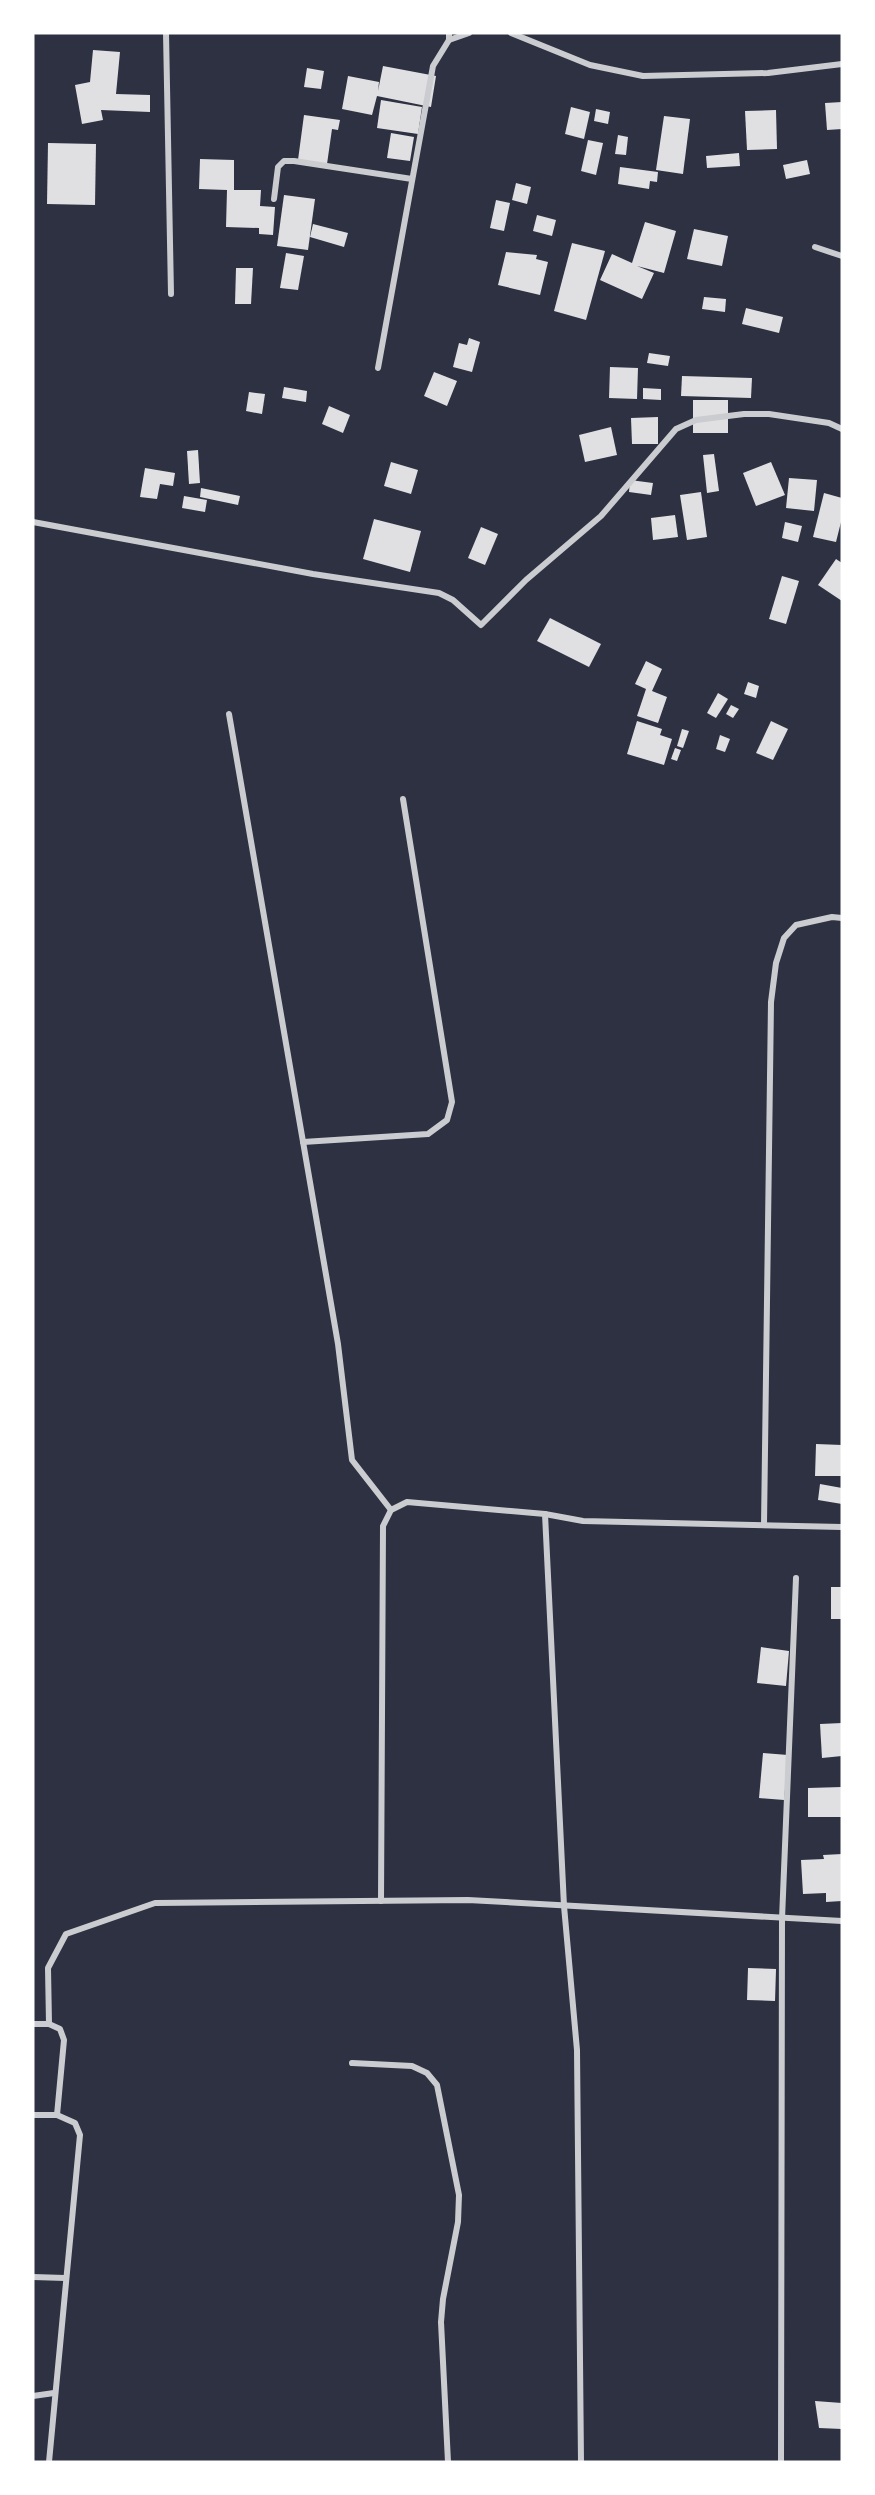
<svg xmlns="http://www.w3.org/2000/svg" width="875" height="2495" font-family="Roboto,sans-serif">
<rect width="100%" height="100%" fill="#2d3142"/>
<g fill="#e0e0e3">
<path d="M 93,50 L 120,52 L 116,94 L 150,95 L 150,112 L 101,110 L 103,120 L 82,124 L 75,85 L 90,82 Z"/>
<path d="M 383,66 L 436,76 L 431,107 L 377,96 L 372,115 L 342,109 L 348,76 L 379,82 L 378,91 Z"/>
<path d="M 307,68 L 324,71 L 321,89 L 304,87 Z"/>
<path d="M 381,100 L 422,107 L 418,134 L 377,128 Z"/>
<path d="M 842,102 L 842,129 L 827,130 L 825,103 Z"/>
<path d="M 571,107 L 590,112 L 584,139 L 565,134 Z"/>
<path d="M 596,109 L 610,112 L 608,124 L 594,121 Z"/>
<path d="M 776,110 L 777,149 L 747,150 L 745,111 Z"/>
<path d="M 304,115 L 340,120 L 338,130 L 332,129 L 327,164 L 298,160 Z"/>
<path d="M 664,116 L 690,119 L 683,174 L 656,170 Z"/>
<path d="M 391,133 L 414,137 L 410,161 L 387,158 Z"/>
<path d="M 618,135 L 628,137 L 626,155 L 615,154 Z"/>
<path d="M 588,140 L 603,143 L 596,175 L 581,171 Z"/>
<path d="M 48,143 L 96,144 L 95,205 L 47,204 Z"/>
<path d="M 739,153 L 740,166 L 707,168 L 706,156 Z"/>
<path d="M 200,159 L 234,160 L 234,190 L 261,190 L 260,206 L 275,207 L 273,235 L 259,234 L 259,228 L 226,227 L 227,190 L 199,189 Z"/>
<path d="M 807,160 L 810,174 L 786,179 L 783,165 Z"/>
<path d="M 620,167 L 658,172 L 657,182 L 650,181 L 649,189 L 618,184 Z"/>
<path d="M 516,183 L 531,187 L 527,204 L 512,200 Z"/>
<path d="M 284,195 L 315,199 L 308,250 L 277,246 Z"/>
<path d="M 496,200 L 510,203 L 504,231 L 490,228 Z"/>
<path d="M 537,215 L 556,220 L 552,236 L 533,231 Z"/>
<path d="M 645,222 L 676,231 L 664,273 L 637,266 L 654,273 L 642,299 L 600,280 L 612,254 L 632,263 Z"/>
<path d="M 313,224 L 348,233 L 344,247 L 310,237 Z"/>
<path d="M 694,229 L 728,236 L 722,266 L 687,259 Z"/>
<path d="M 572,243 L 605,251 L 586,320 L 554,311 Z"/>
<path d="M 506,252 L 537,255 L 536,259 L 548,262 L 540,295 L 498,285 Z"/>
<path d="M 286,253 L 304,256 L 298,290 L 280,288 Z"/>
<path d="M 236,268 L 253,268 L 251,304 L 235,304 Z"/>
<path d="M 704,297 L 726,299 L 725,312 L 702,309 Z"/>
<path d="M 746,308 L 783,317 L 779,333 L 742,324 Z"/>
<path d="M 469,338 L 480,342 L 472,372 L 453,367 L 459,343 L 467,345 Z"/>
<path d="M 649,353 L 670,356 L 668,366 L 647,363 Z"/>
<path d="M 610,367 L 638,368 L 637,399 L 609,398 Z"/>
<path d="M 434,372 L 457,381 L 447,406 L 424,396 Z"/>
<path d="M 682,376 L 752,378 L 751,398 L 681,396 Z"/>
<path d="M 284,387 L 307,391 L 306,402 L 282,398 Z"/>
<path d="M 643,388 L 661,389 L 661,400 L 643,399 Z"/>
<path d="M 249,392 L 265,394 L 262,414 L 246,411 Z"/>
<rect x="693" y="400" width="35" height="33"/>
<path d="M 329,406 L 350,415 L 343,433 L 322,424 Z"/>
<path d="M 658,417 L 658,444 L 632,444 L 631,418 Z"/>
<path d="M 611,427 L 617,455 L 585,462 L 579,435 Z"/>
<path d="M 198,450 L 200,483 L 189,484 L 187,451 Z"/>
<path d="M 714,454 L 719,491 L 707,493 L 703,455 Z"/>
<path d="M 391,462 L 418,470 L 411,494 L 384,486 Z"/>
<path d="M 771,462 L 785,495 L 756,506 L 743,473 Z"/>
<path d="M 145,468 L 175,473 L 173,486 L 160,484 L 157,499 L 140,497 Z"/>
<path d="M 789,478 L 817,480 L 814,511 L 786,508 Z"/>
<path d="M 630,480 L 653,483 L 651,495 L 629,492 Z"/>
<path d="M 201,488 L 240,496 L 238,505 L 200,497 Z"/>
<path d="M 701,492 L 707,537 L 687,540 L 680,495 Z"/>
<path d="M 824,493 L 842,498 L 842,518 L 836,542 L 813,537 Z"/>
<path d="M 184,496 L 207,500 L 205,512 L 182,508 Z"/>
<path d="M 675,515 L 678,537 L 653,540 L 651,518 Z"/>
<path d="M 374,519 L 421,531 L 410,572 L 363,559 Z"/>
<path d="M 785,522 L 802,526 L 798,542 L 782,538 Z"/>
<path d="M 481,527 L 498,534 L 485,565 L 468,558 Z"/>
<path d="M 836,559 L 842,563 L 842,601 L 818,585 Z"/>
<path d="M 782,576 L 799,581 L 786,624 L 769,619 Z"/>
<path d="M 550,618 L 601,644 L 589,667 L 537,641 Z"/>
<path d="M 646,661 L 662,669 L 652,691 L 667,697 L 658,723 L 637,716 L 646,689 L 635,684 Z"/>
<path d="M 748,682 L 759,686 L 756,698 L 744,694 Z"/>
<path d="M 718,693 L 728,699 L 716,718 L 707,713 Z"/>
<path d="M 731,705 L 739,709 L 733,718 L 726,714 Z"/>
<path d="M 637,721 L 662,729 L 660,735 L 672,739 L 664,765 L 627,754 Z"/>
<path d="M 771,721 L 788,729 L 773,760 L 756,753 Z"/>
<path d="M 682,729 L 689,731 L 683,748 L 677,746 Z"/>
<path d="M 720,735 L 730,739 L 725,752 L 716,749 Z"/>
<path d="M 675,748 L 681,750 L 677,761 L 671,759 Z"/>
<path d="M 816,1444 L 842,1445 L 842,1476 L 815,1476 Z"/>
<path d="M 820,1484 L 842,1488 L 842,1504 L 818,1500 Z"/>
<rect x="831" y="1587" width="11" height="32"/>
<path d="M 761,1647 L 789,1651 L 786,1686 L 757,1683 Z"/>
<path d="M 842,1723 L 842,1756 L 822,1758 L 820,1724 Z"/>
<path d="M 763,1753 L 788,1755 L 784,1800 L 759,1798 Z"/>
<path d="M 842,1787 L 842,1817 L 808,1817 L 808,1788 Z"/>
<path d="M 842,1854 L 842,1901 L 826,1902 L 826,1893 L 803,1894 L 801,1860 L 824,1859 L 823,1855 Z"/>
<path d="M 748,1968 L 776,1969 L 775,2001 L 747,2000 Z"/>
<path d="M 815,2401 L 842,2403 L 842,2429 L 819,2428 Z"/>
</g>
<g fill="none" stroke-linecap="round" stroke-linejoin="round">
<g stroke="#caccd0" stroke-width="6">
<path d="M 166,33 L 171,294"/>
<path d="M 511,33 L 590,65 L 643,76 L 768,73 L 842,64"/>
<path d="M 449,40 L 469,33"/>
<path d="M 274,199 L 278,167 L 284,161 L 294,161 L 412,179"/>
<path d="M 815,247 L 842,256"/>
<path d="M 378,368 L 433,66 L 449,40 L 449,33"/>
<path d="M 33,522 L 313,574 L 439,593 L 453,600 L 481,625 L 526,580 L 601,516 L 676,429 L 696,420 L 744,414 L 769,414 L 829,423 L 842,429"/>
<path d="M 229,714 L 338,1344 L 352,1460 L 391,1510"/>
<path d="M 303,1142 L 428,1134 L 447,1120 L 452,1102 L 403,799"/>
<path d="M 545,1514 L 564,1906 L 577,2050 L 581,2462"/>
<path d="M 764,1525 L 771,1002 L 776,963 L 784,938 L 796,925 L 832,917 L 842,918"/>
<path d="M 381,1901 L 383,1526 L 391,1510 L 407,1502 L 545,1514 L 583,1521 L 842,1527"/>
<path d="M 33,2024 L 49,2024 L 60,2029 L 64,2040 L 57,2115"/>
<path d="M 49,2024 L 48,1968 L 66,1934 L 155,1903 L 468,1900 L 842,1921"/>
<path d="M 352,2063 L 412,2066 L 427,2073 L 437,2085 L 459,2195 L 458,2222 L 443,2299 L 441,2322 L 448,2462"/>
<path d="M 33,2115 L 57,2115 L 75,2123 L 80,2135 L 49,2462"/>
<path d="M 33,2277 L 65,2278"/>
<path d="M 33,2396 L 54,2393"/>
<path d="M 781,2462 L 782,1919 L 796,1578"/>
</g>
</g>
<rect width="875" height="2495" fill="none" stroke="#ffffff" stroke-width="69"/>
</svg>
